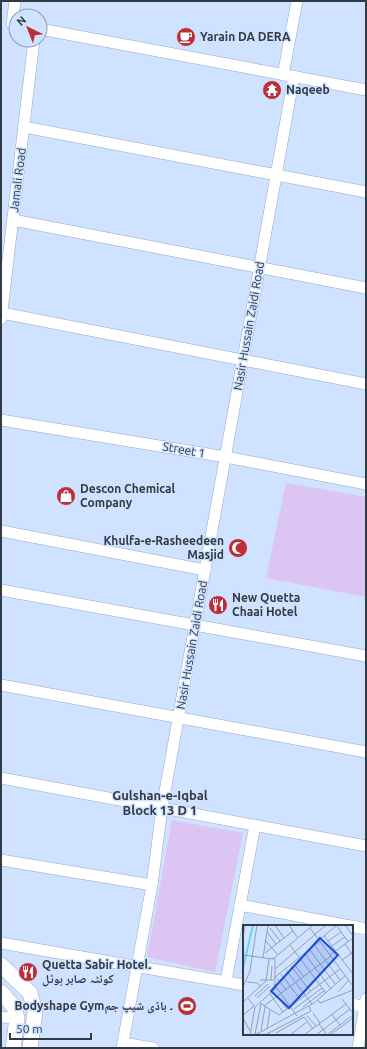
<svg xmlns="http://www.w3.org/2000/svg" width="367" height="1049" font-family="Ubuntu,'Noto Naskh Arabic',sans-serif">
<rect width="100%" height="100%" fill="#cfe2ff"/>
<g fill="#dcc5f3">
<path d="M 286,483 L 366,497 L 366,597 L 266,578 Z"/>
<path d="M 172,820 L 243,833 L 215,972 L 147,957 Z"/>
</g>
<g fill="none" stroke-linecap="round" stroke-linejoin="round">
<g stroke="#96a8c3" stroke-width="12">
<g id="minor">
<path d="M 12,24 L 15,1"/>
<path d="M 40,29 L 366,90"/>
<path d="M 283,75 L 297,1"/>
<path d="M 24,127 L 366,192"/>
<path d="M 13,220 L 366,288"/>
<path d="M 2,313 L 366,384"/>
<path d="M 1,319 L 34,40"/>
<path d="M 1,420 L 226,457 L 366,484"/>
<path d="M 1,531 L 205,570"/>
<path d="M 1,590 L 366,656"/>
<path d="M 1,685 L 366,752"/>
<path d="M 1,778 L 366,846"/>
<path d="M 1,860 L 152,885"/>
<path d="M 240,905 L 350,926"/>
<path d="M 352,926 L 366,929"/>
<path d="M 1,943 L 244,985"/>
<path d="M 226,981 L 255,825"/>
<path d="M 352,1004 L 366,1007"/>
<path d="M 1,1017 L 17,1018"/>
<path d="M 123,1043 L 153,1048"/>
<path d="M 122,1048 L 152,885 L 162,808 L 294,76"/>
<path d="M 358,1048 L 366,999"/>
</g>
</g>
<g stroke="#96a8c3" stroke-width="16">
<g id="secondary">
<path d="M 1,965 L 30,993 L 35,1012 L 30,1048"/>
<path d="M 1,992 L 14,1007 L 17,1018 L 13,1048"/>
</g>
</g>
<use href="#minor" stroke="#fff" stroke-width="11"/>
<use href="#secondary" stroke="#fff" stroke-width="15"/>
</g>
<defs>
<g id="cafe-disc" transform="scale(1)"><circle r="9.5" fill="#be2e39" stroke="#cfe2ff"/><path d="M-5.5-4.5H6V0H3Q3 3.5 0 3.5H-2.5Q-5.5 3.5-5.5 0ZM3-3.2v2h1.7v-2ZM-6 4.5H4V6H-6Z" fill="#fff"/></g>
<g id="temple-disc" transform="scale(1)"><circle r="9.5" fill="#be2e39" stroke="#cfe2ff"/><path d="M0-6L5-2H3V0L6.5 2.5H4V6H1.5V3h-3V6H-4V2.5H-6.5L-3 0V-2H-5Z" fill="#fff"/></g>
<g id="shop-disc" transform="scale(1)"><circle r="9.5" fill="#be2e39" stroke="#cfe2ff"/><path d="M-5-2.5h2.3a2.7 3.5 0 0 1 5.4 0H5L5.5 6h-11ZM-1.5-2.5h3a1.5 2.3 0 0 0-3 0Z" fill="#fff"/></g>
<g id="mosque-disc" transform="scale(1)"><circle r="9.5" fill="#be2e39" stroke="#cfe2ff"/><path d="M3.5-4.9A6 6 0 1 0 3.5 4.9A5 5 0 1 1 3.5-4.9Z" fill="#fff"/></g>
<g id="restaurant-disc" transform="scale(1)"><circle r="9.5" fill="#be2e39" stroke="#cfe2ff"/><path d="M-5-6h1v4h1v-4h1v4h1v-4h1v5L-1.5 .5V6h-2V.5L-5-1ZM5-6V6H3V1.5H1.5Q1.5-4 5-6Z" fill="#fff"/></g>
<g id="stadium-disc" transform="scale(1)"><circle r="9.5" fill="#be2e39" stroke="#cfe2ff"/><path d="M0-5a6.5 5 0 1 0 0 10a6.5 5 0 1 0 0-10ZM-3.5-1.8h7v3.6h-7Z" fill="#fff"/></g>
</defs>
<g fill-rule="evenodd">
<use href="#cafe-disc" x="186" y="37"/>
<use href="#temple-disc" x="272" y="90"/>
<use href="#shop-disc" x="66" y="496"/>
<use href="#mosque-disc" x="238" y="548"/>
<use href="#restaurant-disc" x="218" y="605"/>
<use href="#restaurant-disc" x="28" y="972"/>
<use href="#stadium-disc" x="187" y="1006"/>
</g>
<g text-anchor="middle" stroke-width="3" stroke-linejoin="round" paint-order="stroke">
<g font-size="12" font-weight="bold" fill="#323a45" stroke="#cfe2ff" text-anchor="start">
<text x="200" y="41">Yarain DA DERA</text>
<text x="286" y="94">Naqeeb</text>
<text x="80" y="493">Descon Chemical<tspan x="80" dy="14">Company</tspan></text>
<text x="224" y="545" text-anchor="end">Khulfa-e-Rasheedeen<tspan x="224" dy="14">Masjid</tspan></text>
<text x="232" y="602">New Quetta<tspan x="232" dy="14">Chaai Hotel</tspan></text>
<text x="42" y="969">Quetta Sabir Hotel۔<tspan x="42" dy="14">کوئٹہ صابر ہوٹل</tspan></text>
<text x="173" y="1010" text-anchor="end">Bodyshape Gym۔ باڈی شیپ جم</text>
</g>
<g font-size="12" fill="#323a45" stroke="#cfe2ff">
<text transform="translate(18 180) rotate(-83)" y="4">Jamali Road</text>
<text transform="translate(249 326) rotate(-80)" y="4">Nasir Hussain Zaidi Road</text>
<text transform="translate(184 450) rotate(10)" y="4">Street 1</text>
<text transform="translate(192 645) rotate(-80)" y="4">Nasir Hussain Zaidi Road</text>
</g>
<g font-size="13" font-weight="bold" fill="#323a45" stroke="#cfe2ff">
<text x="160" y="800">Gulshan-e-Iqbal<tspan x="160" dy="15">Block 13 D 1</tspan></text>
</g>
</g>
<g transform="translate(243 925)">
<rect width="110" height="110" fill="#cfe2ff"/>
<path fill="none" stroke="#67d6e8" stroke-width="2" d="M 0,43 L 10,0"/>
<path fill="none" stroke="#909fb5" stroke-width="1" d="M 32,0 L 41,13M 46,0 L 54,12M 102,0 L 110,11M 94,1 L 105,17M 27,3 L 37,16M 67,3 L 110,61M 24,7 L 33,19M 81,11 L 110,49M 0,13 L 2,0M 22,15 L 34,29M 76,15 L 94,0M 85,16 L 98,7M 102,19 L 110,30M 47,20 L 83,68M 72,21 L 97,55M 89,21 L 102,12M 67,25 L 92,59M 22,28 L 50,6M 62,29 L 88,64M 0,30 L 30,34 L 70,0M 87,30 L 110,13M 20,33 L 25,0M 99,35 L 110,27M 51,39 L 60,51M 48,41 L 67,66M 32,44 L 83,0M 43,45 L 69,79M 38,49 L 57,74M 31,53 L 77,16M 34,53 L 43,65M 17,55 L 31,55M 28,55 L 29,41M 4,57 L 14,58 L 18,61M 31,59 L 54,91M 0,62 L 7,46 L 14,0M 95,67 L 106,55M 27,69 L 40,87M 12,71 L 25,59M 34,71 L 44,84M 14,73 L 27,61M 99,74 L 110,88M 75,75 L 77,78 L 110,65M 0,77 L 23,56 L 26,34M 17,78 L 36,90 L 97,44M 21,81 L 88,31M 60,82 L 81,66M 51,84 L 79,63M 70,88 L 77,98M 0,90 L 11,81 L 5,73M 89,90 L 97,100M 64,91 L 73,101M 0,93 L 7,106M 76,99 L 84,110M 24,103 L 27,85M 18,106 L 22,82M 33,108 L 61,92 L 70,104M 12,109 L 18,79M 7,110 L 12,82 L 32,64 L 32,34 L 29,33M 12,110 L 71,78 L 102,51M 22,110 L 68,86 L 66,81M 47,110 L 64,97M 61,110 L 103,79M 73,110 L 107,84M 84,110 L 110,90M 87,110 L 110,93"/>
<path fill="#1d4ed8" fill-opacity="0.15" stroke="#1d4ed8" stroke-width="2" d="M 77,13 L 95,30 L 46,83 L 28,66 Z"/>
<rect width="110" height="110" fill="none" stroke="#323a45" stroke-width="2"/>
</g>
<rect width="367" height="1049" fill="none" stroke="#323a45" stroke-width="4"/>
<g transform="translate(28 28) rotate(317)"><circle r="19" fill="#cfe2ff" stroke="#909fb5"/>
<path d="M0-3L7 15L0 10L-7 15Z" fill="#be2e39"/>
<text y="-6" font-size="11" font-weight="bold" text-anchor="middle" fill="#323a45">N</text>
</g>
<path d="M10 1033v6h81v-6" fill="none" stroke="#323a45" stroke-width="2"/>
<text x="16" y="1033" font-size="12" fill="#323a45" stroke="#cfe2ff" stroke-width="3" paint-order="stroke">50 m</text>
</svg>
